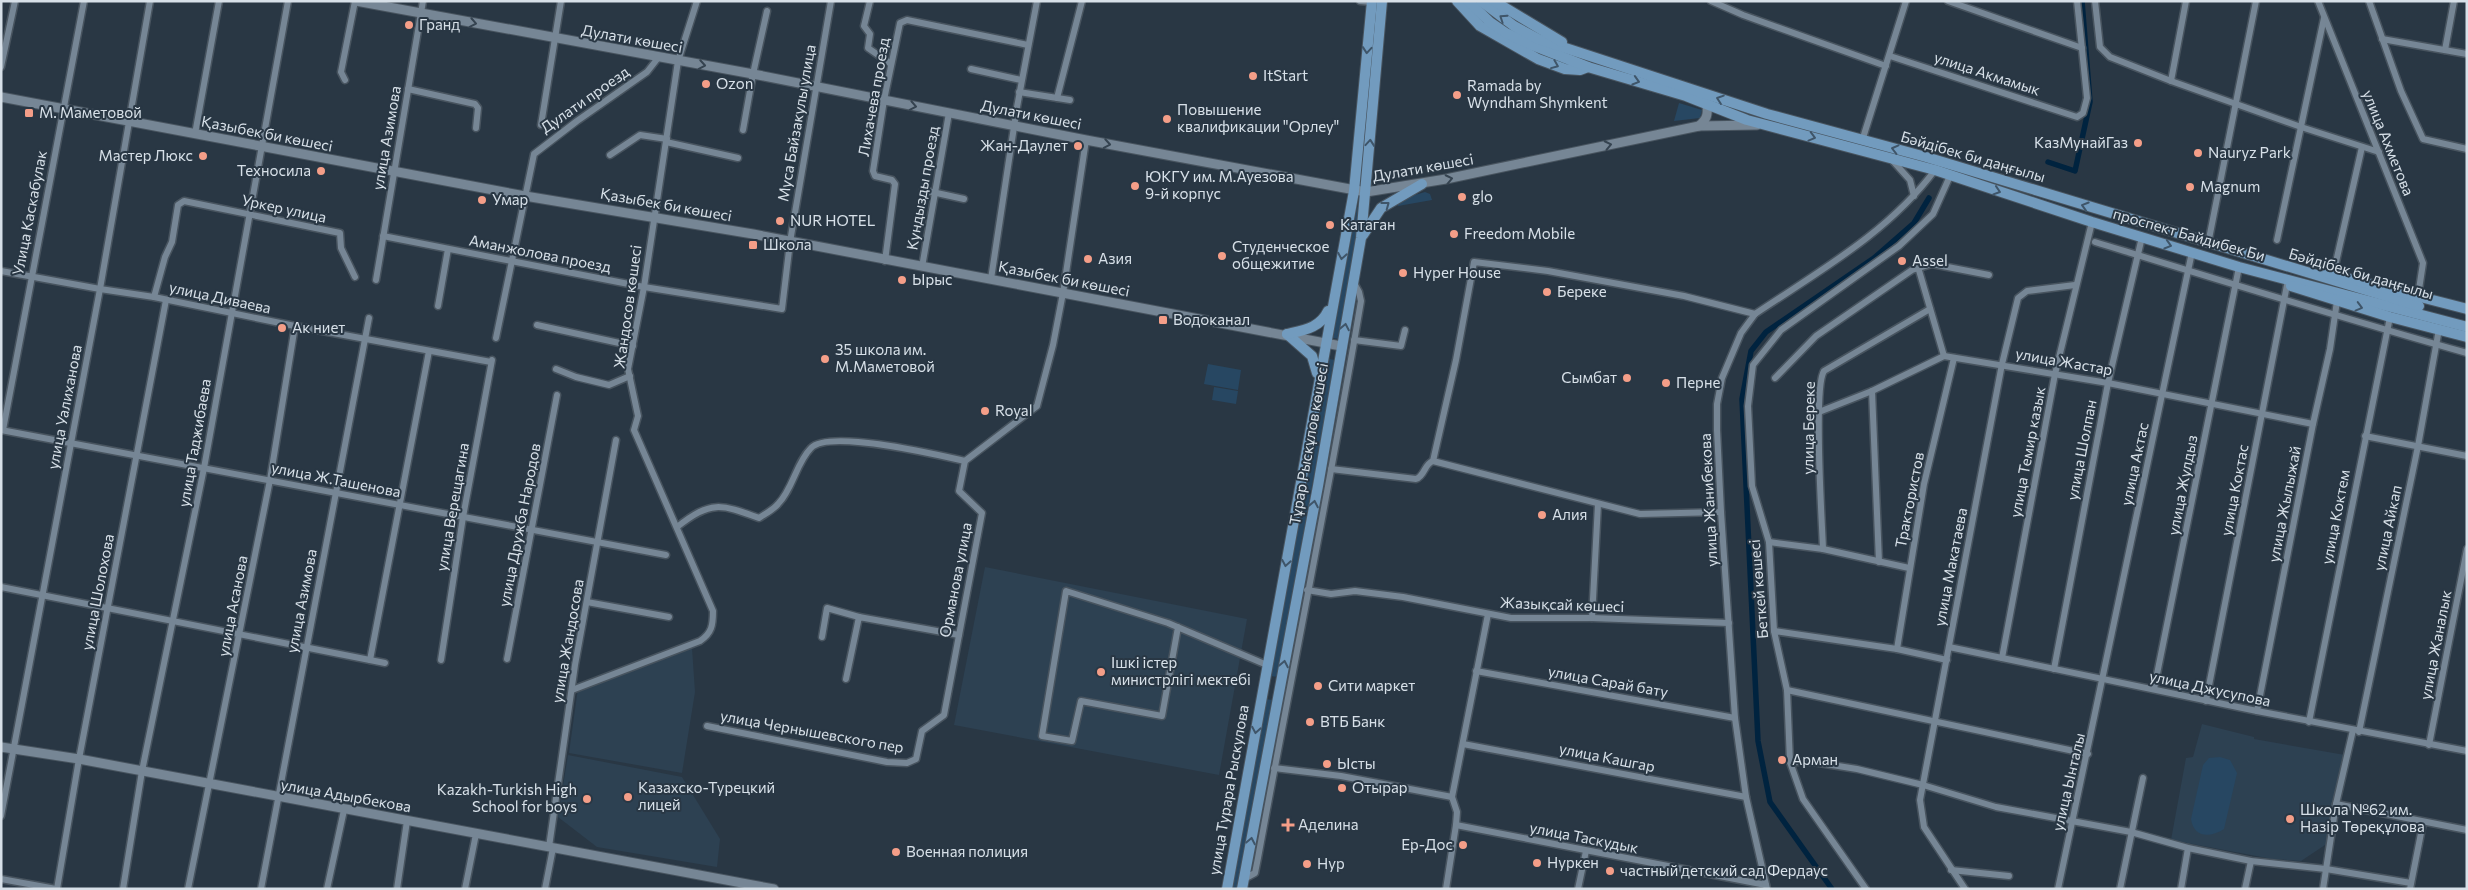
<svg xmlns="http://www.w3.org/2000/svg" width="2468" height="890" font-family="Commissioner,sans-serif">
<rect width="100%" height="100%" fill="#293744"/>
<g fill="#2d4152">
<path d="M 985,567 L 1247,619 L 1219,775 L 954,725 Z"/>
<path d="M 692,648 L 695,692 L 682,773 L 569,753 L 578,688 L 630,672 Z"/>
<path d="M 2202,724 L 2254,737 L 2254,739 L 2345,755 L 2328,843 L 2301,861 L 2272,859 L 2171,840 L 2186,758 L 2193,757 Z"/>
<path d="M 568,755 L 682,777 L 720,839 L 717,867 L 597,847 L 558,817 Z"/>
</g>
<g fill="#274762">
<path d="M 1679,103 L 1702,110 L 1700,118 L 1674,121 Z"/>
<path d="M 1425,192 L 1430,194 L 1432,200 L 1398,206 L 1398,200 Z"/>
<path d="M 1357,207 L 1363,208 L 1339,339 L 1333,338 Z"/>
<path d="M 1329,359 L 1335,360 L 1277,677 L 1271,676 Z"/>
<path d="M 1208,364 L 1241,370 L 1238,390 L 1204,384 Z"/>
<path d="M 1214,387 L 1238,391 L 1236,404 L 1212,400 Z"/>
<path d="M 1266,699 L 1272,700 L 1238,889 L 1232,889 Z"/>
<path d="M 2220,757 L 2230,760 L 2237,773 L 2224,829 C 2210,838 2194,838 2191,819 L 2203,765 L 2209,758 Z"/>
</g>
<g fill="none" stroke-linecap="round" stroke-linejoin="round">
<g stroke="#00233f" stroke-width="5.5">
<path d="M 2048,162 L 2075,171 L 2090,102 L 2082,1"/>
<path d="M 1832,889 L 1770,802 L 1758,741 L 1742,399 L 1751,351 L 1766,332 L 1874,258 L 1914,223 L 1929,198"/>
</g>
<g stroke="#48545f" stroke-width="9">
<g id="street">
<path d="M 870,1 L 864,26 L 870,34 L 868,48 L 891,64"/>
<path d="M 1360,1 L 1372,2"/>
<path d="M 1711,1 L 1743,15 L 1886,66"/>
<path d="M 1948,1 L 2082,48"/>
<path d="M 2095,1 L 2100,47 L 2110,57 L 2171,81 L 2301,127 L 2379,152"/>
<path d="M 2318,1 L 2423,263 L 2418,296"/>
<path d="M 2369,1 L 2401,91 L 2423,139 L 2467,149"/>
<path d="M 2382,39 L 2467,54"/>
<path d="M 2445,50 L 2454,1"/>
<path d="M 1890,56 L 2077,117 L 2083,113 L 2087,98 L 2077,1"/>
<path d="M 1,67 L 15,1"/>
<path d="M 971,69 L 1021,80"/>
<path d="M 345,80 L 341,72 L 355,1"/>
<path d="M 2171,81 L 2186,1"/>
<path d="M 408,89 L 475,104 L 478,108 L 476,128"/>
<path d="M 1019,92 L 1070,100"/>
<path d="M 1057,98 L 1082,1"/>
<path d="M 541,125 L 561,1"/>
<path d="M 743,130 L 753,74 L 767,11"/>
<path d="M 195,134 L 219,1"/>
<path d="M 1862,141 L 1906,1"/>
<path d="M 666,142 L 738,158"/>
<path d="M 610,155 L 640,135 L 667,139"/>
<path d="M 1892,160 L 1910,180 L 1914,196"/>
<path d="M 923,190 L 964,199"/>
<path d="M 383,236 L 644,287 L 782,309 L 790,242 L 831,1"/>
<path d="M 2277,240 L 2324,18"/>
<path d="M 2095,242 C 2219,280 2342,318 2467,353"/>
<path d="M 2208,244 L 2256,1"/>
<path d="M 885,261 L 895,184 L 892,180 L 875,176 L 873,171 L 884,100 L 900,23 L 907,20 L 1028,45"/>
<path d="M 2336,262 L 2362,147"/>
<path d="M 922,267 L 949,113"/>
<path d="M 1918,267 L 1944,356"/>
<path d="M 1,271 L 100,289 L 154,297 L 295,326 L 491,362"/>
<path d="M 991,279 L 1017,107 L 1037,1"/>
<path d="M 376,280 L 423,1"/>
<path d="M 154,297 L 165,257 L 172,242 L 178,205 L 184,201 L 340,233 L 341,248 L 355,277"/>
<path d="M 438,306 L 448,249"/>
<path d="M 537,325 L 633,346"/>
<path d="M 496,338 L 534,154 L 577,121 L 647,72 L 658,58"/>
<path d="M 1354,340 L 1401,346 L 1405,330"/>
<path d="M 556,369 L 576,377 L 609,385 L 630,376"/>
<path d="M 1775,378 L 1816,336 L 1912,270 L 1932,264 L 1989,275"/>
<path d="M 1872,391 L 1879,562"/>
<path d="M 1819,412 L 1872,391 L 1944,356 L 2108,383 L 2313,424"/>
<path d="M 1,430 L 666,555"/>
<path d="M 3,430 L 84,1"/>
<path d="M 2365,436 L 2467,456"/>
<path d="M 1433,461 L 1456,360 L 1474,262 L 1548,271 L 1684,296 L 1755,314"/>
<path d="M 1331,469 L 1416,479 C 1425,476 1424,464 1433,461 L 1640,514 L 1721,512"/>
<path d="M 677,527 C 711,500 721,504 759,518 C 765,514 773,510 778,504 C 793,489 796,463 811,448 C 829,429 938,455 965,461"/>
<path d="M 1769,542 L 1823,549 L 1909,568"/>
<path d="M 1823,549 C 1822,520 1813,388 1824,371 L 1930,309"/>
<path d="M 1,587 L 385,663"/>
<path d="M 1307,590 L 1331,594 L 1355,591 L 1403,597 L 1511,618 L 1592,618 L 1729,623"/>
<path d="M 587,602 L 669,617"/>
<path d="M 1592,618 L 1598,504"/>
<path d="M 1178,627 L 1162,716 L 1081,701 L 1072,741 L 1042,736 L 1066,591 L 1168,623 L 1267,665"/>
<path d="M 1774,631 L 1897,649 L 1947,660"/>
<path d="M 822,637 L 827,608 L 859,617"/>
<path d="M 1949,647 L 2257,711 L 2467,751"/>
<path d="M 1897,649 L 1924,484 L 1954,358"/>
<path d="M 2002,658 L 2055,374 L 2092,222"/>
<path d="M 507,659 L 557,395"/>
<path d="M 370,660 L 429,351"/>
<path d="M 441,660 L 463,517 L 492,360"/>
<path d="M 2054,669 L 2108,383 L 2142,237"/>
<path d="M 1476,671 L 1735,718"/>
<path d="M 846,679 L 859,617 L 959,635"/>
<path d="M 2154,689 L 2239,267"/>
<path d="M 572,690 L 700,641 C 712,633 713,625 713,611 L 634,430 L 638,416 L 628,369 L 644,287 L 678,61 L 697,1"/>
<path d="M 1787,690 L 2088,754"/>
<path d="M 2206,701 L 2287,285"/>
<path d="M 2257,711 L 2313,424 L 2330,349 L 2337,301"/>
<path d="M 2309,722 L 2390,317"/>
<path d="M 707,726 L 887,762 L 907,763 L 916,759 L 922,731 L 944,715 L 982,513 L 959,491 L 965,461 L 1037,406 L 1053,345 L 1063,293 L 1086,140"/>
<path d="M 2359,732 L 2418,446 L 2439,329"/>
<path d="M 1463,744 L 1746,797"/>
<path d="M 2429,745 L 2467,549"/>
<path d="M 1790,762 L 1813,762 L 1857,769 L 1923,785 L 1996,807 L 2131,832 L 2188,848 L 2251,861 L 2326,869 L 2411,883"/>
<path d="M 1274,768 L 1341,776 L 1452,797"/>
<path d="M 2336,804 L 2467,830"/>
<path d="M 1,816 L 100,289 L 150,1"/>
<path d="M 1456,825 L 1766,885"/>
<path d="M 549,847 L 575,665 L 616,440"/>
<path d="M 1951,870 L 2009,876"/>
<path d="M 1,879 L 56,889"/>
<path d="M 1244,879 L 1255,873 L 1258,858 C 1292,672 1330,487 1361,301 L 1359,292 L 1354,283"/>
<path d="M 57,889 L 79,759 L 166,300"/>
<path d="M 123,889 L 142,771 L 204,468 L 288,1"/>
<path d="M 188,889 L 270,480 L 295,326"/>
<path d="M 261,889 L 369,318"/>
<path d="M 327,889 L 344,810"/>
<path d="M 397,889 L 407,821"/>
<path d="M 465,889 L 476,834"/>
<path d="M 545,889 L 553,848"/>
<path d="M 1446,889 L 1456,825 L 1457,812 L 1452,797 L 1488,614"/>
<path d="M 1578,889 L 1586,851"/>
<path d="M 1767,889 L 1746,797 L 1735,718 L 1721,512 L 1717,430 L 1717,404 L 1722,378 L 1741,333 L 1755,314 C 1819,271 1888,233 1935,170"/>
<path d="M 1866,889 L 1803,799 L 1790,762 L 1787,690 L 1774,631 L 1769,542 L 1752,486 L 1748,406 L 1753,365 L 1781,330 L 1899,246 L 1933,214 L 1950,176"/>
<path d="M 1965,889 L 1924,827 L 1920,800 L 2002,364 L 2018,298 L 2027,291 L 2075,285"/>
<path d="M 2058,889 L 2192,252"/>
<path d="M 2120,889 L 2143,778"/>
<path d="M 2181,889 L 2188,848"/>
<path d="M 2245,889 L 2251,861"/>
<path d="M 2323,889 L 2336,804 L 2353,730"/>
<path d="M 2410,889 L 2423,823"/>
</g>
</g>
<g stroke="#48545f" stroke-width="11">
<g id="secondary">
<path d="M 356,1 L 753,74 L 1086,140 L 1366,192 L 1446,179 L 1699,126 L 1757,125"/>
<path d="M 1,97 L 525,196 L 753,234 L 1341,346"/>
<path d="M 1699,126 C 1707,119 1708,115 1707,104"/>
<path d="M 1,747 L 79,759 L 774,889"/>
</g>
</g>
<g stroke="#48545f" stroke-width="12">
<g id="primary">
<path d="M 1457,1 L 1480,26 L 1538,59 L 1565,69 L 1580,70 L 1588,67"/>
<path d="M 1468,1 L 1490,22 L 1506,33 L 1532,45 L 1588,67 L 1686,96 L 1747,120 L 1935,170 L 2092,222 L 2239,267 L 2467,327"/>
<path d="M 1481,1 L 1514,26 L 1538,39 L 1767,114 L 1926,157 L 2419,306"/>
<path d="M 1494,1 L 1562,42"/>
<path d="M 1363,235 L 1381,208 L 1422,184"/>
<path d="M 2327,273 L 2467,309"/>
<path d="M 2291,286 L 2390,317 L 2467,337"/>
<path d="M 1287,334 L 1312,356 L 1317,373"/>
<path d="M 1287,334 C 1304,330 1320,328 1328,311"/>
<path d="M 1227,889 L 1354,191 L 1372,1"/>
<path d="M 1242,889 L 1318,486 L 1361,238 L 1382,1"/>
</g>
</g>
<use href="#street" stroke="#768695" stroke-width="6"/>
<use href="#secondary" stroke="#768695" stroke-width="9"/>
<use href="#primary" stroke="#729bbe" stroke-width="10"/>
</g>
<defs><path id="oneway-chevron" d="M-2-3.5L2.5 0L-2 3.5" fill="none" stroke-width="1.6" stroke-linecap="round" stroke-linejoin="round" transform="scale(1.25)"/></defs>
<g stroke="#3f5569">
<use href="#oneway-chevron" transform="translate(1503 18) rotate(-146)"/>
<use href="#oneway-chevron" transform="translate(1367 50) rotate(95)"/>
<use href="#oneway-chevron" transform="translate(1555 65) rotate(22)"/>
<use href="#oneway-chevron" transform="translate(1636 81) rotate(17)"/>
<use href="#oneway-chevron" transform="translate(1720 99) rotate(-161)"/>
<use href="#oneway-chevron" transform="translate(1812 137) rotate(15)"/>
<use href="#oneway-chevron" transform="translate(1370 143) rotate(-85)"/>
<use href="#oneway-chevron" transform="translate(1895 149) rotate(-166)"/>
<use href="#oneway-chevron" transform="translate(1997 191) rotate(18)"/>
<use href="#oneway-chevron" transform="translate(1386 205) rotate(-37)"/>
<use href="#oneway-chevron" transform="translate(2085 206) rotate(-163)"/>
<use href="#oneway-chevron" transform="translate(2168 245) rotate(17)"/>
<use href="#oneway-chevron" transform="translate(1342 256) rotate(100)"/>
<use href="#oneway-chevron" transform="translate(2359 307) rotate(15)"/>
<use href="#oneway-chevron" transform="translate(1345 327) rotate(-79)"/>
<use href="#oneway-chevron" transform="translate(1314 504) rotate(-79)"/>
<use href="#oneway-chevron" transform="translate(1286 563) rotate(100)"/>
<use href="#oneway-chevron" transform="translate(1284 664) rotate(-79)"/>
<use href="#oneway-chevron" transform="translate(1256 730) rotate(100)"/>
<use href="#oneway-chevron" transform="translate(1251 841) rotate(-79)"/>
</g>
<g stroke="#354350">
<use href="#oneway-chevron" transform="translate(473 23) rotate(11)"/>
<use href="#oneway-chevron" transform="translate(702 65) rotate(10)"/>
<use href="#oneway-chevron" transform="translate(913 106) rotate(11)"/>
<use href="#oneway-chevron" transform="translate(1107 144) rotate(10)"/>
<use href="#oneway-chevron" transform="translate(1608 145) rotate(-12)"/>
<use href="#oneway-chevron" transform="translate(1449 179) rotate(-12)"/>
</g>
<g fill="#f49e88" stroke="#293744" stroke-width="2">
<circle cx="409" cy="25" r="5"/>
<circle cx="1253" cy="76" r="5"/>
<circle cx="706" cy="84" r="5"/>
<circle cx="1457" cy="95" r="5"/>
<rect x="24" y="108" width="10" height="10" rx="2.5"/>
<circle cx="1167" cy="119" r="5"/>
<circle cx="2138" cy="143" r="5"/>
<circle cx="1078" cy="146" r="5"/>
<circle cx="2198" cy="153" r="5"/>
<circle cx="203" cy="156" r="5"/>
<circle cx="321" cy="171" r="5"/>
<circle cx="1135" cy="186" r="5"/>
<circle cx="2190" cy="187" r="5"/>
<circle cx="1462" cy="197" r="5"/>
<circle cx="482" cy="200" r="5"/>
<circle cx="780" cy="221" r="5"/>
<circle cx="1330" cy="225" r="5"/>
<circle cx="1454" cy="234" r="5"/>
<rect x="748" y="240" width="10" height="10" rx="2.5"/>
<circle cx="1222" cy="256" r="5"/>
<circle cx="1088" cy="259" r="5"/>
<circle cx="1902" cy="261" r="5"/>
<circle cx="1403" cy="273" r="5"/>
<circle cx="902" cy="280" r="5"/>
<circle cx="1547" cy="292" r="5"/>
<rect x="1158" y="315" width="10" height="10" rx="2.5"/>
<circle cx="282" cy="328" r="5"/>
<circle cx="825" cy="359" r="5"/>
<circle cx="1627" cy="378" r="5"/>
<circle cx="1666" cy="383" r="5"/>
<circle cx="985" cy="411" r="5"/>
<circle cx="1542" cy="515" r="5"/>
<circle cx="1101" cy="672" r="5"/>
<circle cx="1318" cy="686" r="5"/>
<circle cx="1310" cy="722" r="5"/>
<circle cx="1782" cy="760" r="5"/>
<circle cx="1327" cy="764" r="5"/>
<circle cx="1342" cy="788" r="5"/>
<circle cx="628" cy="797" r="5"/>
<circle cx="587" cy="799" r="5"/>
<circle cx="2290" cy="819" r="5"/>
<path d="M1285.5 817.5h5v5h5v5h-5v5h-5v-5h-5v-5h5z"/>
<circle cx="1463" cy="845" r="5"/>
<circle cx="896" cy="852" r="5"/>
<circle cx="1537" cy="863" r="5"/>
<circle cx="1307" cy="864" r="5"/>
<circle cx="1610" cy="871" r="5"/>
</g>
<g text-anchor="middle" stroke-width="4" stroke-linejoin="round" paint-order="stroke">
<g font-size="15" fill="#d7e0e8" stroke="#293744" text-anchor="start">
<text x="419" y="30">Гранд</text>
<text x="1263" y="81">ItStart</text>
<text x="716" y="89">Ozon</text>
<text x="1467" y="91">Ramada by<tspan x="1467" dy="17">Wyndham Shymkent</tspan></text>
<text x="1177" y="115">Повышение<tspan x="1177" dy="17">квалификации "Орлеу"</tspan></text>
<text x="39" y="118">М. Маметовой</text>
<text x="2128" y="148" text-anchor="end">КазМунайГаз</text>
<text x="1068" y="151" text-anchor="end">Жан-Даулет</text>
<text x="2208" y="158">Nauryz Park</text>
<text x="193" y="161" text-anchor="end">Мастер Люкс</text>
<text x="311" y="176" text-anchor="end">Техносила</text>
<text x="1145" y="182">ЮКГУ им. М.Ауезова<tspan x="1145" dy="17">9-й корпус</tspan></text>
<text x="2200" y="192">Magnum</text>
<text x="1472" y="202">glo</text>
<text x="492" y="205">Умар</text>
<text x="790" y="226">NUR HOTEL</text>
<text x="1340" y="230">Катаган</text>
<text x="1464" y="239">Freedom Mobile</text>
<text x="763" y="250">Школа</text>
<text x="1232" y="252">Студенческое<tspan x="1232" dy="17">общежитие</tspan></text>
<text x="1098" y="264">Азия</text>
<text x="1912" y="266">Assel</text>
<text x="1413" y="278">Hyper House</text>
<text x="912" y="285">Ырыс</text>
<text x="1557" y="297">Береке</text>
<text x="1173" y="325">Водоканал</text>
<text x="292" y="333">Ак ниет</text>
<text x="835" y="355">35 школа им.<tspan x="835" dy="17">М.Маметовой</tspan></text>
<text x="1617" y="383" text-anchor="end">Сымбат</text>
<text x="1676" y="388">Перне</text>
<text x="995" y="416">Royal</text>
<text x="1552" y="520">Алия</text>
<text x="1111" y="668">Ішкі істер<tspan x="1111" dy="17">министрлігі мектебі</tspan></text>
<text x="1328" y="691">Сити маркет</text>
<text x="1320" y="727">ВТБ Банк</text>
<text x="1792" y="765">Арман</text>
<text x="1337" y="769">Ысты</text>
<text x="638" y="793">Казахско-Турецкий<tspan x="638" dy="17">лицей</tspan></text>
<text x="1352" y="793">Отырар</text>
<text x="577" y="795" text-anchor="end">Kazakh-Turkish High<tspan x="577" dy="17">School for boys</tspan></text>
<text x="2300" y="815">Школа №62 им.<tspan x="2300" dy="17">Назір Төреқұлова</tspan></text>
<text x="1298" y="830">Аделина</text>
<text x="1453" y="850" text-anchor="end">Ер-Дос</text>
<text x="906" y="857">Военная полиция</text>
<text x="1547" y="868">Нуркен</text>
<text x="1317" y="869">Нур</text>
<text x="1620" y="876">частный детский сад Фердаус</text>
</g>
<g font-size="15" fill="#d7e0e8" stroke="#293744">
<text transform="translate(632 39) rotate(10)" y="5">Дулати көшесі</text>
<text transform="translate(1987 74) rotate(18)" y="5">улица Акмамык</text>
<text transform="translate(874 97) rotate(-80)" y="5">Лихачева проезд</text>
<text transform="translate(585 100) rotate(-35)" y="5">Дулати проезд</text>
<text transform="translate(1031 115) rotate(11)" y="5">Дулати көшесі</text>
<text transform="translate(797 123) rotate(-80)" y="5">Муса Байзакулы улица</text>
<text transform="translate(267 134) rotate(11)" y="5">Қазыбек би көшесі</text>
<text transform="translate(387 138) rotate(-80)" y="5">улица Азимова</text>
<text transform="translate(2388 143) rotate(68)" y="5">улица Ахметова</text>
<text transform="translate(1973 157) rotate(16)" y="5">Бәйдібек би даңғылы</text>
<text transform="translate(1423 168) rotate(-10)" y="5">Дулати көшесі</text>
<text transform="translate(923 188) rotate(-80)" y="5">Кундызды проезд</text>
<text transform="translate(666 205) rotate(10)" y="5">Қазыбек би көшесі</text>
<text transform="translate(284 209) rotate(12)" y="5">Уркер улица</text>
<text transform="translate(30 213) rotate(-79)" y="5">Улица Каскабулак</text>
<text transform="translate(2189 235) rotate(16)" y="5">проспект Байдибек Би</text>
<text transform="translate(540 254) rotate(11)" y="5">Аманжолова проезд</text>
<text transform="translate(2361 274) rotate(16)" y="5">Бәйдібек би даңғылы</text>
<text transform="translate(1064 279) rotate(11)" y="5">Қазыбек би көшесі</text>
<text transform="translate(220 298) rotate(12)" y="5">улица Диваева</text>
<text transform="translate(628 307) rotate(-82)" y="5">Жандосов көшесі</text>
<text transform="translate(2064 362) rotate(10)" y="5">улица Жастар</text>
<text transform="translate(65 407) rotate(-79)" y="5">улица Уалиханова</text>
<text transform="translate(1809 428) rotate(-89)" y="5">улица Береке</text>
<text transform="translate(195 443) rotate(-80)" y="5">улица Таджибаева</text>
<text transform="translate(1309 444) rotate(-80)" y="5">Тұрар Рыскұлов көшесі</text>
<text transform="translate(2082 450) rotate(-79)" y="5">улица Шолпан</text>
<text transform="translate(2028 452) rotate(-79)" y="5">улица Темир казык</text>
<text transform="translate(2135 464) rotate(-78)" y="5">улица Актас</text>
<text transform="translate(336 480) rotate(11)" y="5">улица Ж.Ташенова</text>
<text transform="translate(2183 485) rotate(-79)" y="5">улица Жулдыз</text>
<text transform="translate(2235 490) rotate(-79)" y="5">улица Коктас</text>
<text transform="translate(1709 500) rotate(-93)" y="5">улица Жанибекова</text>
<text transform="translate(1910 500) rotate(-79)" y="5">Трактористов</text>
<text transform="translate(2285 504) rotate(-79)" y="5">улица Жылыжай</text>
<text transform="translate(453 507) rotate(-80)" y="5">улица Верещагина</text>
<text transform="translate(2336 517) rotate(-79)" y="5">улица Коктем</text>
<text transform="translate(520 525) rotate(-79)" y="5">улица Дружба Народов</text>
<text transform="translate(2388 528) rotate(-78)" y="5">улица Айкап</text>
<text transform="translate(1951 567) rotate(-79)" y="5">улица Макатаева</text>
<text transform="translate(956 580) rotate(-79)" y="5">Орманова улица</text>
<text transform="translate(1759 589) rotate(-95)" y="5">Беткей көшесі</text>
<text transform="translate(98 592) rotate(-79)" y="5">улица Шолохова</text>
<text transform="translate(302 601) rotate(-79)" y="5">улица Азимова</text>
<text transform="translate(1562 605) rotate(2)" y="5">Жазықсай көшесі</text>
<text transform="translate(233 606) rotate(-79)" y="5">улица Асанова</text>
<text transform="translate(568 641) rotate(-80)" y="5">улица Жандосова</text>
<text transform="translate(2436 645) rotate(-79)" y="5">улица Жаналык</text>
<text transform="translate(1608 682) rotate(10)" y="5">улица Сарай бату</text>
<text transform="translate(2210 689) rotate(12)" y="5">улица Джусупова</text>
<text transform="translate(812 732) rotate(10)" y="5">улица Чернышевского пер</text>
<text transform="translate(1607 758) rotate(11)" y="5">улица Кашгар</text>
<text transform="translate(2069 782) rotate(-77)" y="5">улица Ынталы</text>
<text transform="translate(1229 790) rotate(-80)" y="5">улица Турара Рыскулова</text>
<text transform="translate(346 796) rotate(10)" y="5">улица Адырбекова</text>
<text transform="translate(1584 838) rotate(11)" y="5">улица Таскудык</text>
</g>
</g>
<rect width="2468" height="890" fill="none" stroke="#d7e0e8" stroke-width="5"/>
</svg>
